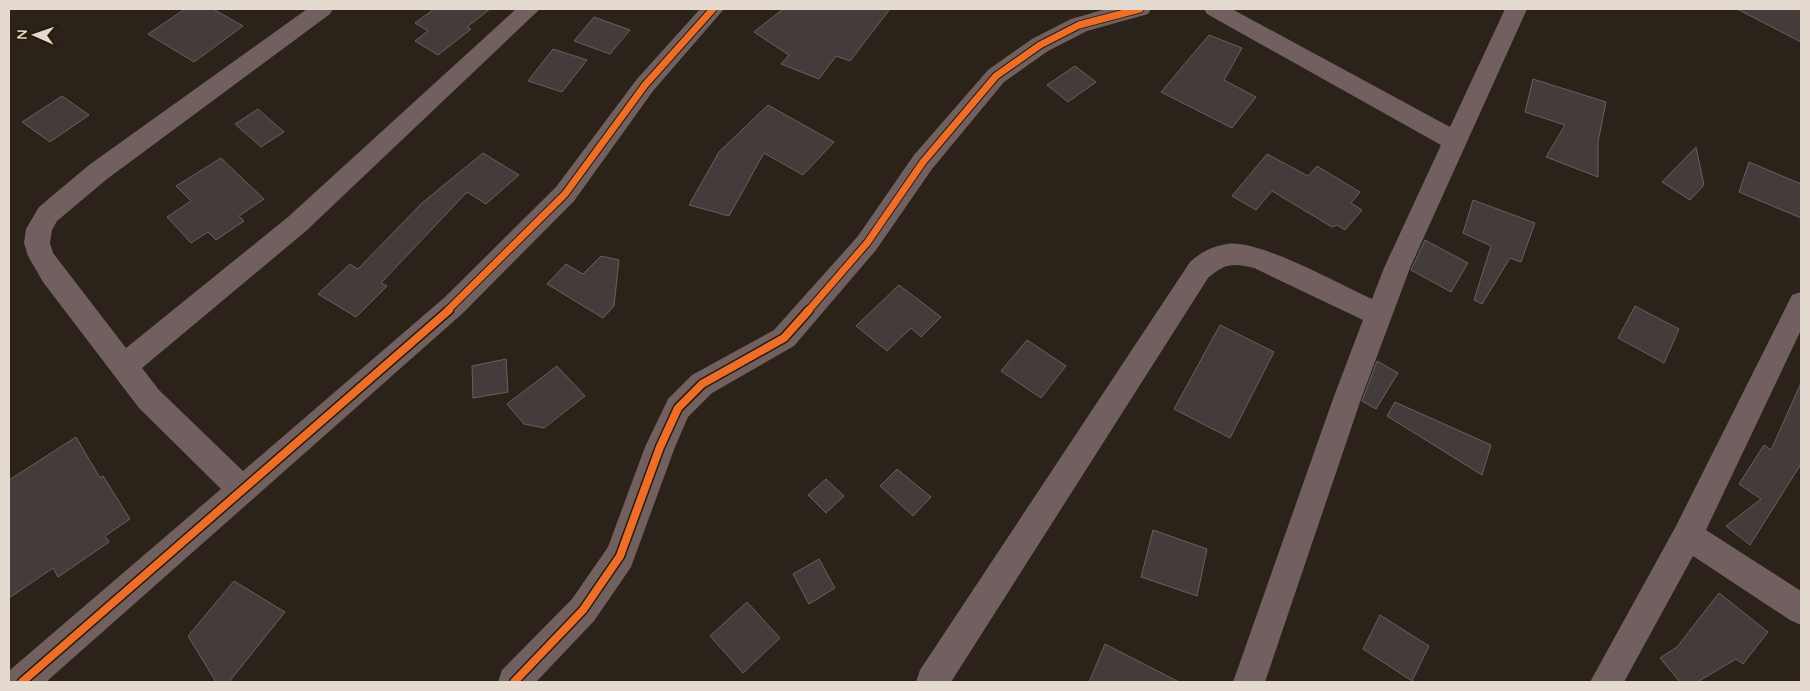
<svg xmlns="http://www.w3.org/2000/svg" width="1810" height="691" font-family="Quicksand,sans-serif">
<rect width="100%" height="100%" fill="#2b2319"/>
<g fill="#433c3b" stroke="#68605f">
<path d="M 185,9 L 213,9 L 243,26 L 194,62 L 148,34 Z"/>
<path d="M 434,9 L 490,9 L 467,27 L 471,29 L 438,55 L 415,41 L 428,31 L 415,23 Z"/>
<path d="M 783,9 L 890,9 L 850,61 L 836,56 L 819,79 L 781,64 L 789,55 L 754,32 Z"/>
<path d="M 1737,9 L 1801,9 L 1801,42 Z"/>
<path d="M 594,17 L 630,30 L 610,54 L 574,41 Z"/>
<path d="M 1209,35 L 1242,48 L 1224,80 L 1256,97 L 1232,128 L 1161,92 Z"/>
<path d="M 553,49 L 587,60 L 562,92 L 528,81 Z"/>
<path d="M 1075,66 L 1096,82 L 1068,102 L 1047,85 Z"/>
<path d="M 1533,79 L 1606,102 L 1598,142 L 1598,177 L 1546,157 L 1565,125 L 1525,112 Z"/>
<path d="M 62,96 L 89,115 L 50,142 L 22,122 Z"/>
<path d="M 768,105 L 834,142 L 803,175 L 764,153 L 729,216 L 689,205 L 719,152 Z"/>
<path d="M 258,109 L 284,132 L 261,147 L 235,124 Z"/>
<path d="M 1696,147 L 1704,185 L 1690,200 L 1662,182 Z"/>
<path d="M 483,153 L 519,175 L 486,204 L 467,192 L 381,283 L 387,286 L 356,317 L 318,294 L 350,264 L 358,269 L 422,203 Z"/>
<path d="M 1267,154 L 1308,176 L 1317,166 L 1360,192 L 1351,203 L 1362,210 L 1345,230 L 1337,225 L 1332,227 L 1272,191 L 1256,210 L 1232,196 Z"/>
<path d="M 221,158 L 264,199 L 239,216 L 244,221 L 216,240 L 208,232 L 191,243 L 167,217 L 191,201 L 176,186 Z"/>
<path d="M 1749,162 L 1801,184 L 1801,218 L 1739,192 Z"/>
<path d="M 1473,200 L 1535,223 L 1521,262 L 1510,258 L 1482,304 L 1474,300 L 1491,246 L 1463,233 Z"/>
<path d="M 1425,240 L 1468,263 L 1451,292 L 1411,270 Z"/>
<path d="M 601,256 L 619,260 L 614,306 L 603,318 L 547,284 L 566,264 L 583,274 Z"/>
<path d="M 899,285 L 941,317 L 921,337 L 911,328 L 887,351 L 856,326 Z"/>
<path d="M 1635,306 L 1679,329 L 1664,363 L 1618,338 Z"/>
<path d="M 1220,325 L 1274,352 L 1230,438 L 1174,409 Z"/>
<path d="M 1027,340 L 1066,366 L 1041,398 L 1001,371 Z"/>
<path d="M 506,359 L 508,392 L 473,398 L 472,366 Z"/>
<path d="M 1377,361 L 1398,373 L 1376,409 L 1362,401 Z"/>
<path d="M 557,366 L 585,396 L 544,428 L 524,424 L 507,404 Z"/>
<path d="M 1801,383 L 1801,464 L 1750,545 L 1726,526 L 1761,499 L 1739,484 L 1764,445 L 1771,450 Z"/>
<path d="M 1395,402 L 1491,445 L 1482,475 L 1387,416 Z"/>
<path d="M 76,437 L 100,478 L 103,476 L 130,519 L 105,536 L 109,542 L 58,577 L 53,568 L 9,598 L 9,480 Z"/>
<path d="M 897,469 L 931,497 L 913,516 L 880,486 Z"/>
<path d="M 826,479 L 844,496 L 826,513 L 808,495 Z"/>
<path d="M 1153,530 L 1207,549 L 1197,596 L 1141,577 Z"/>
<path d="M 819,559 L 835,588 L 809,604 L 793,574 Z"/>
<path d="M 234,581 L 285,612 L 229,682 L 216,682 L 188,636 Z"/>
<path d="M 1719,593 L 1768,632 L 1743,664 L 1736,659 L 1697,682 L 1680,682 L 1660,658 L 1677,647 Z"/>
<path d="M 747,602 L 780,638 L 743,673 L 710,636 Z"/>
<path d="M 1380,615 L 1429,646 L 1412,681 L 1363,649 Z"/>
<path d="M 1105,644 L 1179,682 L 1089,682 Z"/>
</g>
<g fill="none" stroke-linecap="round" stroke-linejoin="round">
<g fill="#725f5f" fill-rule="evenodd">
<path d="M 307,9 L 333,9 L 330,14 L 107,179 L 57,221 L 52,230 L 50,243 L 53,253 L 126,348 L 288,217 L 516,9 L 540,9 L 306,231 L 142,368 L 159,390 L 243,471 L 445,297 L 556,187 L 637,79 L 700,9 L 724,9 L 653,91 L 574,201 L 463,313 L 46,682 L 9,682 L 10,670 L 221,489 L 139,408 L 43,282 L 28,256 L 24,243 L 26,229 L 39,207 L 89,165 Z"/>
<path d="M 1106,9 L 1151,9 L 1148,14 L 1087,31 L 1048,51 L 1004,82 L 932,169 L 876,250 L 794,346 L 712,393 L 688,417 L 675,447 L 631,567 L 594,621 L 536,682 L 498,682 L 502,670 L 572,599 L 608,547 L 645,447 L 668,399 L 692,375 L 774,330 L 858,236 L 914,155 L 988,70 L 1032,39 L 1071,19 Z"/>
<path d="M 1204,9 L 1232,9 L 1450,127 L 1505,9 L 1527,9 L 1410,268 L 1361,399 L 1265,682 L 1233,682 L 1333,399 L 1363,320 L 1254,268 C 1233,263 1225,263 1208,278 L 951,682 L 916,682 L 920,670 L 1190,262 C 1200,253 1212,246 1227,244 C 1259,239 1339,284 1372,299 L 1384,268 L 1441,145 L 1207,14 Z"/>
<path d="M 1801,292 L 1801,330 L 1706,530 L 1801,591 L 1801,625 L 1790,620 L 1693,556 L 1624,682 L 1590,682 L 1676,526 L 1792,295 Z"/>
</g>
<g stroke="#281b08" stroke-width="9">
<g id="cycleway-far1">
<path d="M 447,311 L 565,194 L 645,85 L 713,9"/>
<path d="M 808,311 L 867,243 L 923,162 L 996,76 L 1040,45 L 1079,25 L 1140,9"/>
</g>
</g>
<g stroke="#281b08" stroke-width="11">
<g id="cycleway">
<path d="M 22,682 L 449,310"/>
<path d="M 514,682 L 583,610 L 620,556 L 660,447 L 678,408 L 702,384 L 784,338 L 809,310"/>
</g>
</g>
<use href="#cycleway-far1" stroke="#ee6e29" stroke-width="7"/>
<use href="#cycleway" stroke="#ee6e29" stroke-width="8"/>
</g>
<rect width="1810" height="691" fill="none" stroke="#e4dacf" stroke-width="20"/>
<g transform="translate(35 35) rotate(272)" stroke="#281b08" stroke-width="4" paint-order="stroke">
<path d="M0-4L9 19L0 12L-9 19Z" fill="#e4dacf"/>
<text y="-8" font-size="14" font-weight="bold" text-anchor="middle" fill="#e4dacf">N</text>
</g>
</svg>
